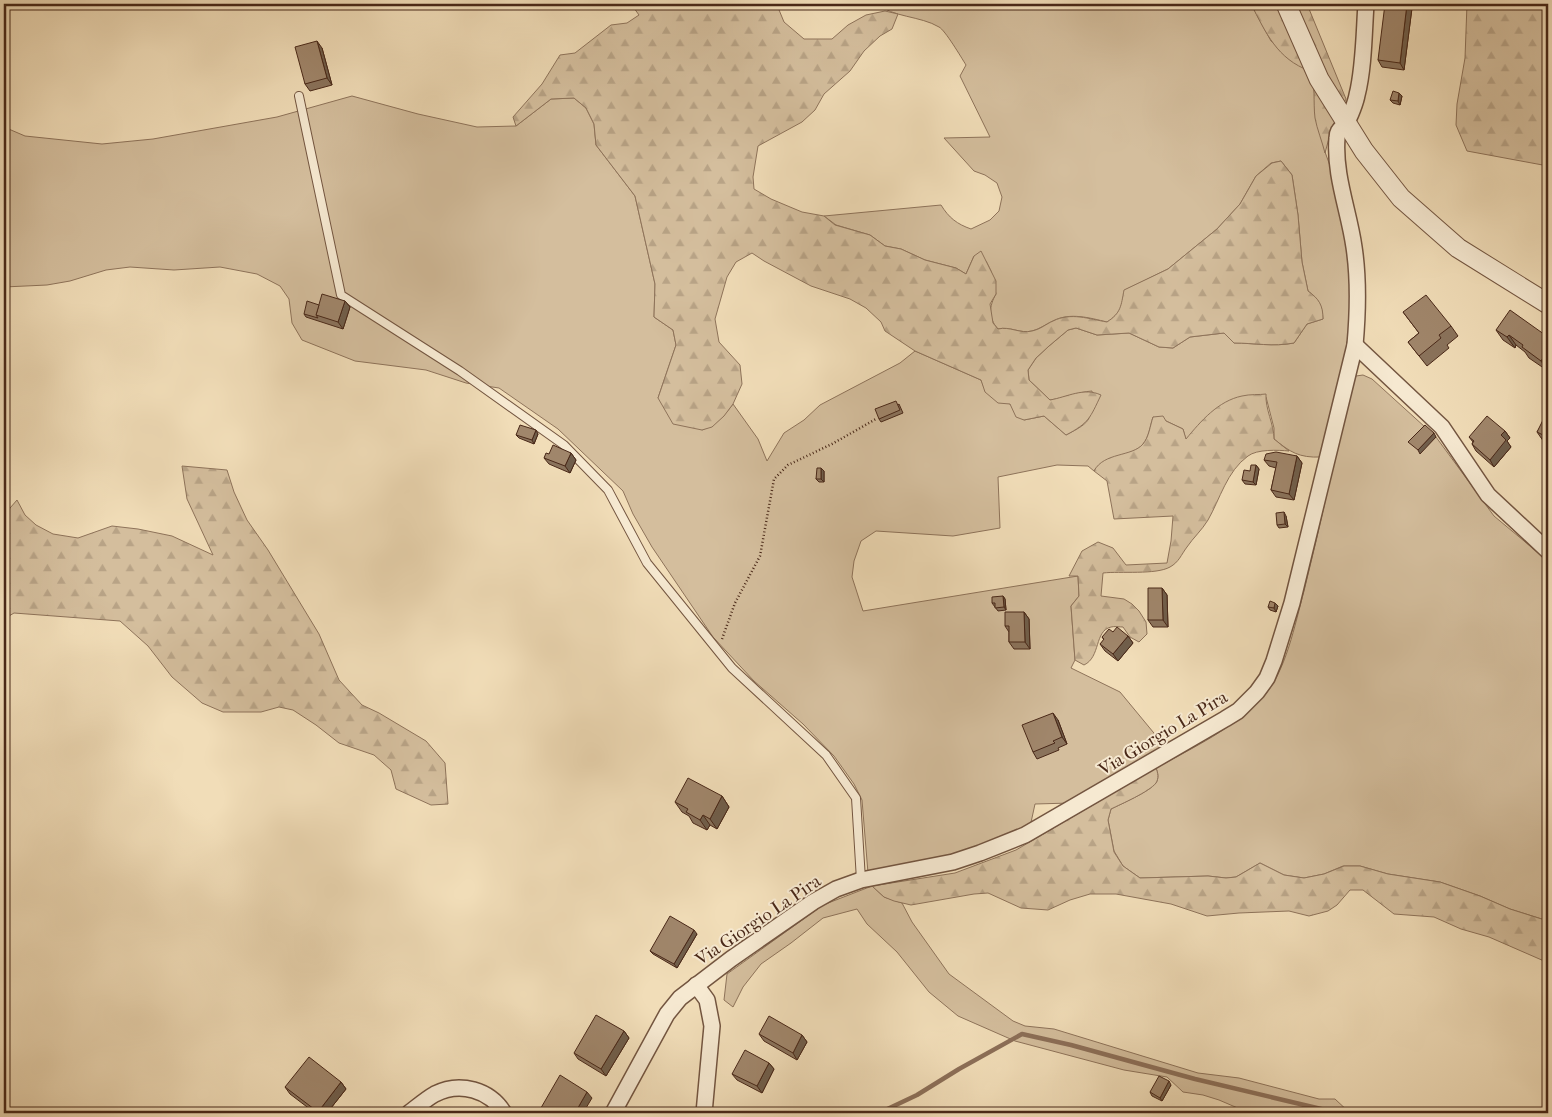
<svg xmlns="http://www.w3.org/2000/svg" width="1552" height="1117" font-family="'IM FELL French Canon',serif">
<defs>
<pattern id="forest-firs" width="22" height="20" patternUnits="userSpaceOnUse" patternTransform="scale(1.25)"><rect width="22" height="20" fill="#d4be9d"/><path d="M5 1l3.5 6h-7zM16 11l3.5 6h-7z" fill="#b8a386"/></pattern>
</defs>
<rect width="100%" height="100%" fill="#f1ddb8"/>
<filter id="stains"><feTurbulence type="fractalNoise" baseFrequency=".004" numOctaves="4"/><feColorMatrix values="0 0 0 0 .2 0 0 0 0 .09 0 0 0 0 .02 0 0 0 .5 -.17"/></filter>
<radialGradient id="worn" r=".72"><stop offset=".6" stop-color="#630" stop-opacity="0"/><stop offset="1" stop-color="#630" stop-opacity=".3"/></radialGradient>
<g fill="#d4be9d" stroke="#8e735a">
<path d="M 878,4 L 1251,4 L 1271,41 L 1310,71 L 1314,81 L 1325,152 L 1336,182 L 1352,277 L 1350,325 L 1346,352 L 1321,457 C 1299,458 1290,452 1274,439 L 1274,428 L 1266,397 L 1186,440 L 1183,429 L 1166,421 L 1153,417 C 1150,426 1149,437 1143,444 C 1133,457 1104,454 1094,471 L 1088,466 L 1057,465 L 998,477 L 1000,528 L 953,536 L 876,531 L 861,541 L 854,561 L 852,577 L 863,611 L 1078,576 L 1079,596 L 1071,606 L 1075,660 L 1071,668 L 1120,692 L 1163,744 L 1161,750 L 1071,803 L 1035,804 L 1030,827 L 945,859 L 868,873 L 862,800 L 854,784 L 834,756 L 803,724 L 754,681 L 713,637 L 652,547 L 633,514 L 623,491 L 558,429 L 499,388 L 466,383 L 426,370 L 355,361 L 302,340 L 292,323 L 289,299 L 280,286 L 257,274 L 220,267 L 174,270 L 130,267 L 106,270 L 70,281 L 47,285 L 4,287 L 4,127 L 25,136 L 102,144 L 153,139 L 277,117 L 352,96 L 418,114 L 477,127 L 516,126 L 551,99 L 574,98 L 586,108 L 594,124 L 596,145 L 635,196 L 655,284 L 654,317 L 673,330 L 676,345 L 658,398 L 702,430 C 716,425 724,416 733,404 L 758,439 L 767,461 L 784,433 L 804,420 L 820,405 L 900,363 L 915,351 L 981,380 L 986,392 L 1010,404 L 1024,420 L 1044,416 L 1066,435 C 1093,421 1091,420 1092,391 C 1078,392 1064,398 1050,400 L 1029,380 L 1028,370 L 1036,358 L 1049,346 L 1068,330 L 1076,328 L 1097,335 L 1129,333 L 1159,347 L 1173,348 L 1190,337 L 1224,333 L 1234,343 C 1254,343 1273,347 1294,343 L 1307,324 L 1323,319 C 1322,306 1319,299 1308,291 L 1302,262 L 1298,215 L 1292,175 L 1281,161 L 1271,163 L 1256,176 L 1240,204 L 1217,229 L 1168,269 L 1125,290 C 1122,306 1121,313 1107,322 C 1090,318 1070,312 1053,321 C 1046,324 1040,329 1032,331 C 1020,334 1010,326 998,329 C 988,318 989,306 996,294 L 991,271 L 986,261 L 974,256 L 966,274 L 956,268 L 925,260 L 901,249 L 885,246 L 870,235 L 836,225 L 824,216 L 941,205 C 949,218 957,224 971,229 L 990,220 L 999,211 L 1002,197 L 997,183 L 985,175 L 974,171 L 944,138 L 990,137 L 960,76 L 966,65 C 961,57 945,30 939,27 C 921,16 891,17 878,4 Z"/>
<path d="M 1363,375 L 1372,379 L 1436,437 L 1494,516 L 1548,561 L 1548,921 L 1510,909 L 1480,896 L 1440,882 L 1388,874 L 1360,866 L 1343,866 L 1324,874 L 1304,878 L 1284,875 L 1260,863 L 1236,877 L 1226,878 L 1208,876 L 1140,878 L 1123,866 L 1114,851 L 1108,820 L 1111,809 C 1121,804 1149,792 1156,783 C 1159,778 1158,773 1156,768 C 1194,747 1233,729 1263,697 C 1286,672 1295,624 1304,591 C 1321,523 1336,453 1350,384 L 1356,376 Z"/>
<path d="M 872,886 L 884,897 L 902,903 L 912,922 L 949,974 L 1013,1021 L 1025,1026 L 1054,1029 L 1198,1073 L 1239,1078 L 1319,1099 L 1335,1099 L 1350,1113 L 1247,1113 L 1240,1109 L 1219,1100 L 1203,1095 L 1183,1092 L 1167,1077 L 1124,1070 L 1015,1041 L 958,1016 L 929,992 L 897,952 L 867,924 L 857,909 L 823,918 L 791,943 L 761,964 L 743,987 L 733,1007 L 724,1000 L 727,974 L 823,905 Z"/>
</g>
<g fill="url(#forest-firs)" stroke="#8e735a">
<path d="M 631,4 L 773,4 L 777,5 L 784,22 L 804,39 L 832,39 L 848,25 L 866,15 L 885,11 L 898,14 L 892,29 L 880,36 L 864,51 L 850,71 L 824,94 L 815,110 L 802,122 L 758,146 L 753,177 L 754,189 L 771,199 L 802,212 L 824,216 L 835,225 L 870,235 L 885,246 L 901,249 L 925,260 L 956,268 L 966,274 L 974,256 L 981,251 L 996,281 L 996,294 L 990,304 L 993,323 L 998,329 C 1010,326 1020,334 1032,331 C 1041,329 1046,324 1053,321 C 1071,312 1089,319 1107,322 C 1121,313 1121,306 1124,290 L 1168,269 L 1217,229 L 1240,204 L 1256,176 L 1272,163 L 1281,161 L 1292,175 L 1298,215 L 1302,262 L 1308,291 C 1319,299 1323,305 1323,319 L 1307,324 L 1294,343 C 1273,347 1254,343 1234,343 L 1224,333 L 1190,337 L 1173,348 L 1159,347 L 1129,333 L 1097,335 L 1076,328 L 1068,330 L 1049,346 L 1036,358 L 1028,370 L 1029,380 L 1050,400 C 1067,397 1084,387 1101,395 C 1090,418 1089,423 1066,435 L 1044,416 L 1024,420 L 1016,417 L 1010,404 L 998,403 L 985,392 L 981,380 L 915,351 L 885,331 L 881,322 L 866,308 L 850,299 L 811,286 L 764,261 L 752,253 L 736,262 L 727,277 L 715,319 L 719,342 L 740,365 L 742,384 L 733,404 L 724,416 L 712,427 L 702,430 L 673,424 L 658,398 L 676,345 L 673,330 L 654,317 L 655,284 L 635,196 L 596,145 L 594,124 L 586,108 L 574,98 L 551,99 L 516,126 L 513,117 L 542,84 L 560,55 L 575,53 L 611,25 L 627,23 L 639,15 Z"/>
<path d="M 1251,4 L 1307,4 L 1346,99 L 1332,127 L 1325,153 C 1322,141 1317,129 1315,118 C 1313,102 1316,85 1310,71 C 1277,59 1266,33 1251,4 Z"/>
<path d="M 1467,4 L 1548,4 L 1548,166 L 1467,151 L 1456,125 L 1457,104 L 1465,58 Z"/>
<path d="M 1266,394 C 1265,409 1274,424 1274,439 L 1289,451 C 1278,450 1257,449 1248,456 C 1227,471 1220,499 1208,520 C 1202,530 1193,538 1187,547 C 1181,555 1179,562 1170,567 C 1156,575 1120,571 1103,573 L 1101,596 L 1124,599 L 1132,604 L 1139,611 L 1146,622 L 1147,634 L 1139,642 L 1130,637 L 1123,627 C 1120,627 1114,626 1111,627 C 1094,631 1101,657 1084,665 L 1075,660 L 1071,606 L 1079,596 L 1078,576 L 1069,576 L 1082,551 L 1098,542 L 1113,548 L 1126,565 L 1167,563 L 1171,541 L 1173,516 L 1114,519 L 1107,481 L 1094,471 C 1104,452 1132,457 1143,444 C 1149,437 1150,426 1153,417 L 1163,416 L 1166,421 L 1183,429 L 1186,439 C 1201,421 1218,401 1242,396 C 1250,394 1259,395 1266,394 Z"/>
<path d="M 182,466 L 227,470 L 234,492 L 247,520 L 268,550 L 319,634 L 339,680 L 362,705 L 379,713 L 426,741 L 445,763 L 448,804 L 431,805 L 396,789 L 391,770 L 374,755 L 339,743 L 316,725 L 293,710 L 279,707 L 261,712 L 223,712 L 202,703 L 172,677 L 148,646 L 120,621 L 14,613 L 4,619 L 4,556 L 5,555 L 4,515 L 17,500 L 25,515 L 36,525 L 53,534 L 78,538 L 112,526 L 138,529 L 172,536 L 213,555 L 187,499 Z"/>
<path d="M 1156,768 C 1158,773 1159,778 1156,783 C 1149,792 1121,804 1111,809 L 1108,820 L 1114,852 L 1123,866 L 1140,878 L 1208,876 L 1226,878 L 1236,877 L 1260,863 L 1284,875 L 1304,878 L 1324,874 L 1344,866 L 1360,866 L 1388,874 L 1440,882 L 1480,896 L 1510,909 L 1548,921 L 1548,961 L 1544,961 L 1489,937 L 1461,929 L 1434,917 L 1394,914 L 1363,890 L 1350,890 L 1337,905 L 1328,911 L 1309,916 L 1289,911 L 1239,913 L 1207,916 L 1171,904 L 1116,894 L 1090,894 L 1070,900 L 1048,910 L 1021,908 L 988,893 L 974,894 L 911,905 L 894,901 L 884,897 L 872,886 L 955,873 L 1016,850 Z"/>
</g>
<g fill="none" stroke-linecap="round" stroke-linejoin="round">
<path stroke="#8c6f58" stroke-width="4.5" d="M 879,1113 L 917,1095 L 959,1069 L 1022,1034 L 1071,1045 L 1195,1079 L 1338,1113"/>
<g stroke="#735540" stroke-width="10">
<path id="service" d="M 299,96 L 341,295 L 460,371 L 564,445 L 608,490 L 647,563 L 732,668 L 826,755 L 856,798 L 861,880"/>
</g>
<g stroke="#735540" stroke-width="18">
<g id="minor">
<path d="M 1355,345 L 1442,427 L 1488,495 L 1548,551"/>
<path d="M 696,985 L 707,1000 L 712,1026 L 704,1113"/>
<path d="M 409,1113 C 417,1107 426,1099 435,1094 C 460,1081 490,1090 504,1113"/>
<path d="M 613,1113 L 667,1014 L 680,998 L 731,959 L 813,902 L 836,889 L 861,880 L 953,862 L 980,853 L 1025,835 L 1225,719 L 1238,711 L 1257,692 L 1267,678 L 1274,661 L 1292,603 L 1355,345 C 1358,312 1359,280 1354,247 C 1349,211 1334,175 1337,138 C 1337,129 1342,129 1346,123 C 1350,118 1356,101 1357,95 C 1364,68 1364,32 1366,4"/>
</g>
</g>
<g stroke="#735540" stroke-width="21">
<path id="tertiary" d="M 1286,4 L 1319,79 L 1364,151 L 1401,198 L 1458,248 L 1548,304"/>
</g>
<path stroke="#492818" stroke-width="2.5" stroke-dasharray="1 2.5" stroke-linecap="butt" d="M 722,639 L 735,603 L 760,556 L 774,479 L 788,465 L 832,444 L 876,419"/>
<use href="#service" stroke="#f6e9d1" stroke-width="8"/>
<use href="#minor" stroke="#f6e9d1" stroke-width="15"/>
<use href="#tertiary" stroke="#f6e9d1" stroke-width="19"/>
</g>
<g fill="#8a735c" stroke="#492818">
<path d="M 1412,8 L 1404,70 L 1382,67 L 1378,60 Z"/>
<path d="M 322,48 L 332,85 L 310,91 L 305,84 Z"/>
<path d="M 1402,96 L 1400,105 L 1393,103 L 1390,100 Z"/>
<path d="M 345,301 L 350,307 L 343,329 L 306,317 L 304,314 L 319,305 Z"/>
<path d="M 1403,312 L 1451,326 L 1458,336 L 1447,345 L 1449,348 L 1427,366 L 1408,342 L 1419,333 Z"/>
<path d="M 1496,330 L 1548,337 L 1548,371 L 1529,358 L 1525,352 L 1516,345 L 1515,348 L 1503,340 Z"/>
<path d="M 899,404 L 903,413 L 881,422 L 879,419 Z"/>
<path d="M 1548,415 L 1548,446 L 1546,445 L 1537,432 Z"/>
<path d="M 1505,431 L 1510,438 L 1507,441 L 1511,447 L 1494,467 L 1476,451 L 1472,444 L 1473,442 L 1469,437 Z"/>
<path d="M 538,434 L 534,444 L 519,438 L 516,435 Z"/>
<path d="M 571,453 L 576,460 L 570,473 L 549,464 L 544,458 L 549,454 Z"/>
<path d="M 1297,456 L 1302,463 L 1294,500 L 1276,497 L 1271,490 L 1276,468 L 1269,466 L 1264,460 Z"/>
<path d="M 1256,465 L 1259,469 L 1256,485 L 1245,484 L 1242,480 L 1250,471 Z"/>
<path d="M 821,468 L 824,471 L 824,482 L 819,482 L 816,479 Z"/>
<path d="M 1286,516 L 1288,527 L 1279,528 L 1277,525 Z"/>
<path d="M 1162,588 L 1167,595 L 1168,627 L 1153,627 L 1148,620 Z"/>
<path d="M 1003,596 L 1005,599 L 1006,610 L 998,611 L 992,603 Z"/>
<path d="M 1278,606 L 1276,612 L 1270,610 L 1268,607 Z"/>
<path d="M 1024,612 L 1029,619 L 1030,649 L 1014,649 L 1009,642 L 1009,632 L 1005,626 Z"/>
<path d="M 1113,632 L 1128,636 L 1133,643 L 1118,661 L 1105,651 L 1100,644 L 1104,640 L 1102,637 Z"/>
<path d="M 1058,720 L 1067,744 L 1058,748 L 1059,750 L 1037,759 L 1033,752 Z"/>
<path d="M 722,796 L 729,807 L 717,829 L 710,825 L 707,830 L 693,823 L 689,816 L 682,812 L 675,802 Z"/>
<path d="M 697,934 L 677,968 L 653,954 L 650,951 Z"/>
<path d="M 624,1031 L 629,1038 L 606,1076 L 578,1059 L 574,1053 Z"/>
<path d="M 759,1034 L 802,1035 L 807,1042 L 797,1060 L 764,1041 Z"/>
<path d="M 769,1063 L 774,1069 L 762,1093 L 737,1080 L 732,1074 Z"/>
<path d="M 341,1082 L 346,1089 L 327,1113 L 315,1113 L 290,1094 L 285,1087 Z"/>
<path d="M 1171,1085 L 1162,1101 L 1152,1096 L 1150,1092 Z"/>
</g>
<g fill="#705e4b" stroke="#492818">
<path d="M 1407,4 L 1409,4 L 1412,8 L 1404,70 L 1400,63 Z"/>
<path d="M 317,41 L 322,48 L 332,85 L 327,78 Z"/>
<path d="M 1399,93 L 1402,96 L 1400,105 L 1398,101 Z"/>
<path d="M 345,301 L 350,307 L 343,329 L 338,322 Z"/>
<path d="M 1509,335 L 1516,345 L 1515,348 L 1507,337 Z"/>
<path d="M 1548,350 L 1548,371 L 1541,361 Z"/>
<path d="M 536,430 L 538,434 L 534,444 L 532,440 Z"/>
<path d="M 1505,431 L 1510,438 L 1507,441 L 1511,447 L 1494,467 L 1490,460 L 1501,435 Z"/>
<path d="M 1434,433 L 1436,437 L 1420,454 L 1418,450 Z"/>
<path d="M 571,453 L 576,460 L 570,473 L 565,466 Z"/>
<path d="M 1297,456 L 1302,463 L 1294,500 L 1289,494 Z"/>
<path d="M 1256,465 L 1259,469 L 1256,485 L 1253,482 Z"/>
<path d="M 821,468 L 824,471 L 824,482 L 821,479 Z"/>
<path d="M 1284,512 L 1286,516 L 1288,527 L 1285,524 Z"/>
<path d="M 1162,588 L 1167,595 L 1168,627 L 1163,620 Z"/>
<path d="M 1003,596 L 1005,599 L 1006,610 L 1004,607 Z"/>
<path d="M 1275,603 L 1278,606 L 1276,612 L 1274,608 Z"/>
<path d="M 1024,612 L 1029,619 L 1030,649 L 1025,642 Z"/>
<path d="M 1128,636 L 1133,643 L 1118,661 L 1113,654 Z"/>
<path d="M 1053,713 L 1058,720 L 1067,744 L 1062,737 Z"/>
<path d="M 722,796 L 729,807 L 717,829 L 710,819 Z"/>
<path d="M 703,815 L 710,825 L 707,830 L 700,820 Z"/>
<path d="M 694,930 L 697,934 L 677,968 L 674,964 Z"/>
<path d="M 624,1031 L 629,1038 L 606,1076 L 601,1069 Z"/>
<path d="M 802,1035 L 807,1042 L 797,1060 L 793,1053 Z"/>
<path d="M 769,1063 L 774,1069 L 762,1093 L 757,1086 Z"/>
<path d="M 1169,1081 L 1171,1085 L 1162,1101 L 1160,1098 Z"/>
<path d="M 341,1082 L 346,1089 L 327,1113 L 318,1113 L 318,1112 Z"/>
<path d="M 587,1092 L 592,1098 L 583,1113 L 575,1113 Z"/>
</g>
<g fill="#a0866b" stroke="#492818">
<path d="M 1385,4 L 1407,4 L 1400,63 L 1378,60 Z"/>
<path d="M 317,41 L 327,78 L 305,84 L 295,47 Z"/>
<path d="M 1393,91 L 1399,93 L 1398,101 L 1390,100 Z"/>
<path d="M 322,294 L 345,301 L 338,322 L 316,315 Z"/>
<path d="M 1426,295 L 1451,326 L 1439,335 L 1441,338 L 1419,356 L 1408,342 L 1419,333 L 1403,312 Z"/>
<path d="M 307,301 L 319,305 L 316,315 L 318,318 L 304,314 Z"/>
<path d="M 1510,310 L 1548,337 L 1548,350 L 1541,361 L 1522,347 L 1523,345 L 1509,335 L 1507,337 L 1496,330 Z"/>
<path d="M 896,401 L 900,410 L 879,419 L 875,409 Z"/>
<path d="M 1546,414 L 1548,415 L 1548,442 L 1542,438 L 1543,435 L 1537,432 Z"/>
<path d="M 1487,416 L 1505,431 L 1501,435 L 1506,440 L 1490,460 L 1472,444 L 1474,441 L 1469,437 Z"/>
<path d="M 520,425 L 536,430 L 532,440 L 516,435 Z"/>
<path d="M 1425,425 L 1434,433 L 1418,450 L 1408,442 Z"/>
<path d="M 553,445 L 571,453 L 565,466 L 544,458 L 546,453 L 549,454 Z"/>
<path d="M 1276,452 L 1297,456 L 1289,494 L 1271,490 L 1277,462 L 1264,460 L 1266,454 Z"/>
<path d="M 1251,465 L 1256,465 L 1253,482 L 1242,480 L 1244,470 L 1250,471 Z"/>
<path d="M 817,468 L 821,468 L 821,479 L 816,479 Z"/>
<path d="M 1284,512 L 1285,524 L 1277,525 L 1276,513 Z"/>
<path d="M 1148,588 L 1162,588 L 1163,620 L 1148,620 Z"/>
<path d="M 1003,596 L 1004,607 L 995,608 L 995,603 L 992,603 L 992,597 Z"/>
<path d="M 1270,601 L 1275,603 L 1274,608 L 1268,607 Z"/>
<path d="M 1005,612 L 1024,612 L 1025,642 L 1009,642 L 1009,626 L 1005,626 Z"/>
<path d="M 1117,627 L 1128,636 L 1113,654 L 1100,644 L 1104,639 L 1102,637 L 1109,629 L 1113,632 Z"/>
<path d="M 1053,713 L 1062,737 L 1053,741 L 1055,743 L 1033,752 L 1022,725 Z"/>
<path d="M 688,778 L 722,796 L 710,819 L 703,815 L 700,820 L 686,812 L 688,809 L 675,802 Z"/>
<path d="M 670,916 L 694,930 L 674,964 L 650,951 Z"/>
<path d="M 596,1015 L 624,1031 L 601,1069 L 574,1053 Z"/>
<path d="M 769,1016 L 802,1035 L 793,1053 L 759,1034 Z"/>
<path d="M 745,1050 L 769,1063 L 757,1086 L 732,1074 Z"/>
<path d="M 309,1057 L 341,1082 L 318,1112 L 285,1087 Z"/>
<path d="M 560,1075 L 587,1092 L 575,1113 L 538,1113 Z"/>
<path d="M 1159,1076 L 1169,1081 L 1160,1098 L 1150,1092 Z"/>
<path d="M 198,1109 L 201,1113 L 193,1113 Z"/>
<path d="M 798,1109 L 807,1113 L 796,1113 Z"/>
</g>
<g text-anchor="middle" stroke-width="4" stroke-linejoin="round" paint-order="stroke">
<g font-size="18" fill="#492818" stroke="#f6e9d1">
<text transform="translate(1163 733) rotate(-31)" y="6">Via Giorgio La Pira</text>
<text transform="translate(758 920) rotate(-34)" y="6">Via Giorgio La Pira</text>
</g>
</g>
<rect width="1552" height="1117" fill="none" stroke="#f1ddb8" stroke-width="20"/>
<rect x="5" y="5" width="1542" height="1107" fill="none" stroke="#492818" stroke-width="2.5"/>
<rect x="10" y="10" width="1532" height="1097" fill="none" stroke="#492818"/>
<rect width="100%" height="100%" filter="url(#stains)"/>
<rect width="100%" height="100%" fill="url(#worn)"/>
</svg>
